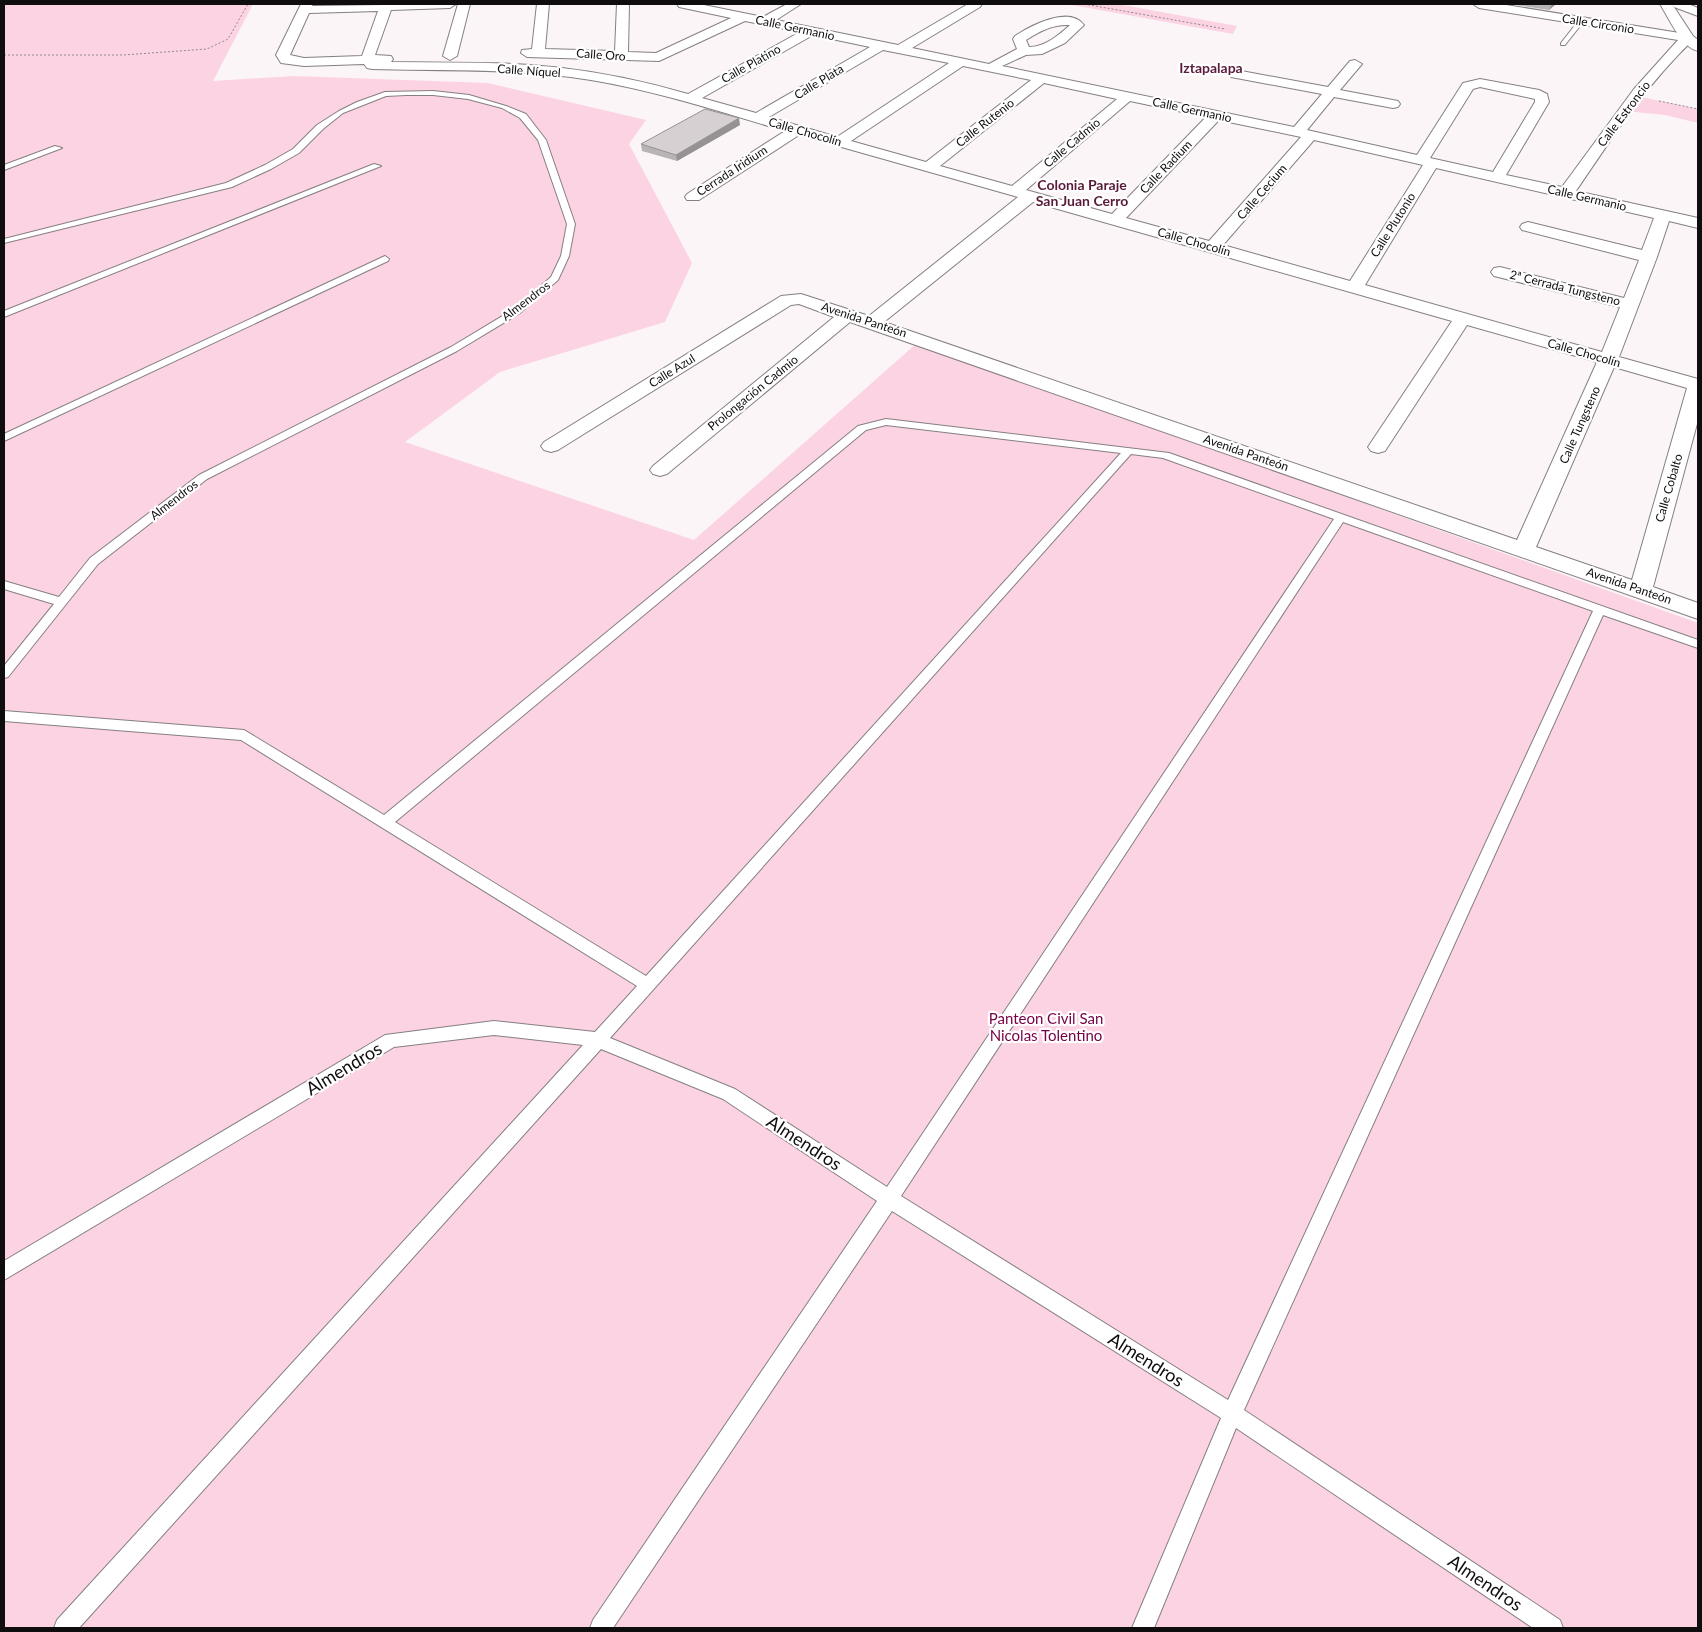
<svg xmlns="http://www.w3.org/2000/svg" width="1702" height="1632" font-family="Lato,sans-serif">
<rect width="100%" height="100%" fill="#fbf5f7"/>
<g fill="#fcd3e3">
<path d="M 4,4 L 253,4 L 213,81 L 294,76 L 488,83 L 646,120 L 629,144 L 692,263 L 665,322 L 500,372 L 405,442 L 694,540 L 917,343 L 1698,623 L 1698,1628 L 4,1628 Z"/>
<path d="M 1066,4 L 1118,4 L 1237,26 L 1233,34 Z"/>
<path d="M 1637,96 L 1698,109 L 1698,123 L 1665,115 L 1625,111 Z"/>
</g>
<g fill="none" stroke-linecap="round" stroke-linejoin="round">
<g stroke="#857f81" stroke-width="2">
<g id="lane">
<path d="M 1579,20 L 1584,21 L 1565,45 L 1561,45 L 1561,43 Z"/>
<path d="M 433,91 L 469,95 L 506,106 L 526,114 L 546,140 L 575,224 L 569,256 L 558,280 L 520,313 L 457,351 L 207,479 L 98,564 L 8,677 L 4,678 L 4,666 L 54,604 L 4,589 L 4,581 L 59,597 L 90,558 L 199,475 L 451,347 L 514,309 L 551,277 L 561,256 L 567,224 L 538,140 L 520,118 L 502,108 L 468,99 L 433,95 L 406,95 L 386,96 L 343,113 L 323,129 L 299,153 L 271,169 L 232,187 L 4,243 L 4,239 L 226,183 L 265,165 L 293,149 L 317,125 L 339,111 L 357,102 L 385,92 Z"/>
<path d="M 55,146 L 62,148 L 4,170 L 4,165 Z"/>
<path d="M 374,164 L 381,166 L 4,317 L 4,311 Z"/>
<path d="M 385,256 L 389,259 L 388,261 L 4,441 L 4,434 Z"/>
<path d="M 886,419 L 1169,453 L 1698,640 L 1698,648 L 1603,615 L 1244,1410 L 1560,1620 L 1563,1628 L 1533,1628 L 1236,1428 L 1154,1628 L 1132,1628 L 1221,1418 L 892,1211 L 613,1628 L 590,1628 L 593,1620 L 877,1201 L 723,1099 L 601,1049 L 79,1628 L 54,1628 L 57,1620 L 583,1045 L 494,1035 L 394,1047 L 4,1280 L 4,1261 L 385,1035 L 494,1021 L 595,1032 L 637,986 L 241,740 L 4,721 L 4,711 L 244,730 L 384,815 L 858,426 ZM 886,425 L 1121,453 L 646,976 L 395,822 L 866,430 ZM 1131,454 L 1163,458 L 1334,519 L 887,1187 L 735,1089 L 610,1038 ZM 1343,522 L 1593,611 L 1228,1400 L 901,1196 Z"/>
</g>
</g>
<g stroke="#857f81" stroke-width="2">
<g id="street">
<path d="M 301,4 L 313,4 L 312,6 L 456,4 L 450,8 L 391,10 L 375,55 L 391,56 L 393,59 L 391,62 C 448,63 505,61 562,68 C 605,73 647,82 688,94 L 800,32 L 745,21 L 659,61 L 527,57 L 521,53 L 522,50 L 532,49 L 537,4 L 549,4 L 545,49 L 615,51 L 617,4 L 629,4 L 628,52 L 656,53 L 731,18 L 679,7 L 677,4 L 699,4 L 763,17 L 787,4 L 801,4 L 776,20 L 898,45 L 968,4 L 982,4 L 980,7 L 912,48 L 989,64 L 1017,49 L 1013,39 L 1015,36 C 1030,26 1069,5 1084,25 L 1065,43 L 1042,54 L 1026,55 L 1002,66 L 1294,127 L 1322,94 L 1231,77 L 1229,74 L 1231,71 L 1236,70 L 1328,87 L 1350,61 L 1355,60 L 1362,64 L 1340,90 L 1398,101 L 1400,104 L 1398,107 L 1393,108 L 1334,97 L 1307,130 L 1417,155 L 1463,83 L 1480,79 L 1539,90 L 1547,94 L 1549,102 L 1506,175 L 1562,187 L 1634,89 L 1678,40 L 1479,8 L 1473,4 L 1500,4 L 1692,35 L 1694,38 L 1692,41 C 1646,85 1612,138 1576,191 L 1698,218 L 1698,228 L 1669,221 L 1657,257 L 1619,357 L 1698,379 L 1698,420 L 1653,587 L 1698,603 L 1698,619 L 850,322 L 667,474 L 660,476 L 653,474 L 650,470 L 653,466 L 834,317 L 799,304 L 791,305 L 558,450 L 551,452 L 544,450 L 541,446 L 544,442 L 781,296 L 801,294 L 869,316 L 1018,197 L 799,135 L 699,200 L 687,200 L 685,197 L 687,194 L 785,131 C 721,112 657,91 591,80 C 519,68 445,71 372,69 L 367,68 L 364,64 L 304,66 L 281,63 L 276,55 ZM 378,11 L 362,56 L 304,58 L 290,55 L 309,13 ZM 1070,25 C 1059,35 1045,47 1029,47 L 1026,40 C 1040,31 1053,24 1070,25 ZM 813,35 L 870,47 L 756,113 L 702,98 ZM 883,50 L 949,63 L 837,137 L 769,117 ZM 963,66 L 1031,80 L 926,162 L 851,141 ZM 1044,83 L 1117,99 L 1012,186 L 940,166 ZM 1480,87 L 1535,99 L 1535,102 L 1493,172 L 1430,158 L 1473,89 ZM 1130,101 L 1206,117 L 1112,214 L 1026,190 ZM 1219,120 L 1301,137 L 1209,241 L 1126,218 ZM 1314,140 L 1423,165 L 1350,281 L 1223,245 ZM 1436,168 L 1654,218 L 1642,250 L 1528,222 L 1522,224 L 1520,227 L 1522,230 L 1639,260 L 1624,298 L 1500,267 L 1494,268 L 1491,272 L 1494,276 L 1620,307 L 1602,352 L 1365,285 ZM 1033,202 L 1452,321 L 1368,447 L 1371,451 L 1378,453 L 1385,451 L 1467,325 L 1597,362 L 1517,540 L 884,322 ZM 1614,367 L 1687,388 L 1632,580 L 1536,547 Z"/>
<path d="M 458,4 L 470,4 L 457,56 L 450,60 L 443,56 Z"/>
<path d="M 1672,4 L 1688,4 L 1698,8 L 1698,16 L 1674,7 Z"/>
</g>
</g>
<g stroke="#857f81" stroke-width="2">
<path id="secondary" d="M 1660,4 L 1672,4 L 1693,36 L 1698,40 L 1698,51 C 1681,47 1669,18 1660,4 Z"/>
</g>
<g stroke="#8e8a8b" stroke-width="1" stroke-dasharray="2 2" stroke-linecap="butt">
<path d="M 1084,4 L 1225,29"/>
<path d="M 4,55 L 123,55 L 207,49 L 228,39 L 248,4"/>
<path d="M 1659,101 L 1698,109"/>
</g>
<use href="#lane" fill="#fff" fill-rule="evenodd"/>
<use href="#street" fill="#fff" fill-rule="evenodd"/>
<use href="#secondary" fill="#fff" fill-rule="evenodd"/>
</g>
<g fill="#b8b3b5">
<path d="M 1510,4 L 1556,4 L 1549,10 Z"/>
<path d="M 740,125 L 677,161 L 642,151 L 641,144 Z"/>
</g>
<g fill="#969293">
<path d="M 1552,4 L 1556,4 L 1549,10 Z"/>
<path d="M 739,118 L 740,125 L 677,161 L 676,155 Z"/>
</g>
<path fill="#d6d0d2" stroke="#969293" d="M 705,109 L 739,118 L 676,155 L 641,144 Z"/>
<g text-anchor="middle" stroke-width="4.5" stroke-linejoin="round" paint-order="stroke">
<g font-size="12" fill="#0f0d0e" stroke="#fff">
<text transform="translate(1598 24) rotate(9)" y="4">Calle Circonio</text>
<text transform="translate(795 28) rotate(12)" y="4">Calle Germanio</text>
<text transform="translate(601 55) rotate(4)" y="4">Calle Oro</text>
<text transform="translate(751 64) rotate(-29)" y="4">Calle Platino</text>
<text transform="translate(529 71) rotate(4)" y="4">Calle Níquel</text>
<text transform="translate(819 82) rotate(-31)" y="4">Calle Plata</text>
<text transform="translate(1192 110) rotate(12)" y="4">Calle Germanio</text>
<text transform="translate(1624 114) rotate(-53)" y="4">Calle Estroncio</text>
<text transform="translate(985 123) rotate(-38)" y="4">Calle Rutenio</text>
<text transform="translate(805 132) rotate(16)" y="4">Calle Chocolín</text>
<text transform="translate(1072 143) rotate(-40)" y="4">Calle Cadmio</text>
<text transform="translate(1166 167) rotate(-46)" y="4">Calle Radium</text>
<text transform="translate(732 171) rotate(-33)" y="4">Cerrada Iridium</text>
<text transform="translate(1262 192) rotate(-49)" y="4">Calle Cecium</text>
<text transform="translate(1587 198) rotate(13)" y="4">Calle Germanio</text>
<text transform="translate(1393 225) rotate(-58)" y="4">Calle Plutonio</text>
<text transform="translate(1194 242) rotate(16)" y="4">Calle Chocolín</text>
<text transform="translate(1565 288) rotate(14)" y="4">2ª Cerrada Tungsteno</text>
<text transform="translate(526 301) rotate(-37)" y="4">Almendros</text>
<text transform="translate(864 320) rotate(18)" y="4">Avenida Panteón</text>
<text transform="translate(1584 353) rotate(16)" y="4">Calle Chocolín</text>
<text transform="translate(672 371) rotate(-32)" y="4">Calle Azul</text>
<text transform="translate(753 393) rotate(-39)" y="4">Prolongación Cadmio</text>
<text transform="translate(1580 425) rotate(-66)" y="4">Calle Tungsteno</text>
<text transform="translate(1246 453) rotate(19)" y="4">Avenida Panteón</text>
<text transform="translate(1669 488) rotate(-74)" y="4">Calle Cobalto</text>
<text transform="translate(174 500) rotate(-38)" y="4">Almendros</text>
<text transform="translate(1629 586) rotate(19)" y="4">Avenida Panteón</text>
</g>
<g font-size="14" font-weight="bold" fill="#5a1a3a" stroke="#fff">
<text x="1211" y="73">Iztapalapa</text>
<text x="1082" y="190">Colonia Paraje<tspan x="1082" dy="16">San Juan Cerro</tspan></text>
</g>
<g font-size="15" fill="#760046" stroke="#fff">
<text x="1046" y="1024">Panteon Civil San<tspan x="1046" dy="17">Nicolas Tolentino</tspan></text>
</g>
<g font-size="18" fill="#0f0d0e" stroke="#fff">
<text transform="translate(344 1069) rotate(-31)" y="6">Almendros</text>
<text transform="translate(804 1143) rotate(33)" y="6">Almendros</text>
<text transform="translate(1146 1360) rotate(32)" y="6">Almendros</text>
<text transform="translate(1485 1583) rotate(34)" y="6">Almendros</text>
</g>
</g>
<rect width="1702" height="1632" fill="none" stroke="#0f0d0e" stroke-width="10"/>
</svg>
